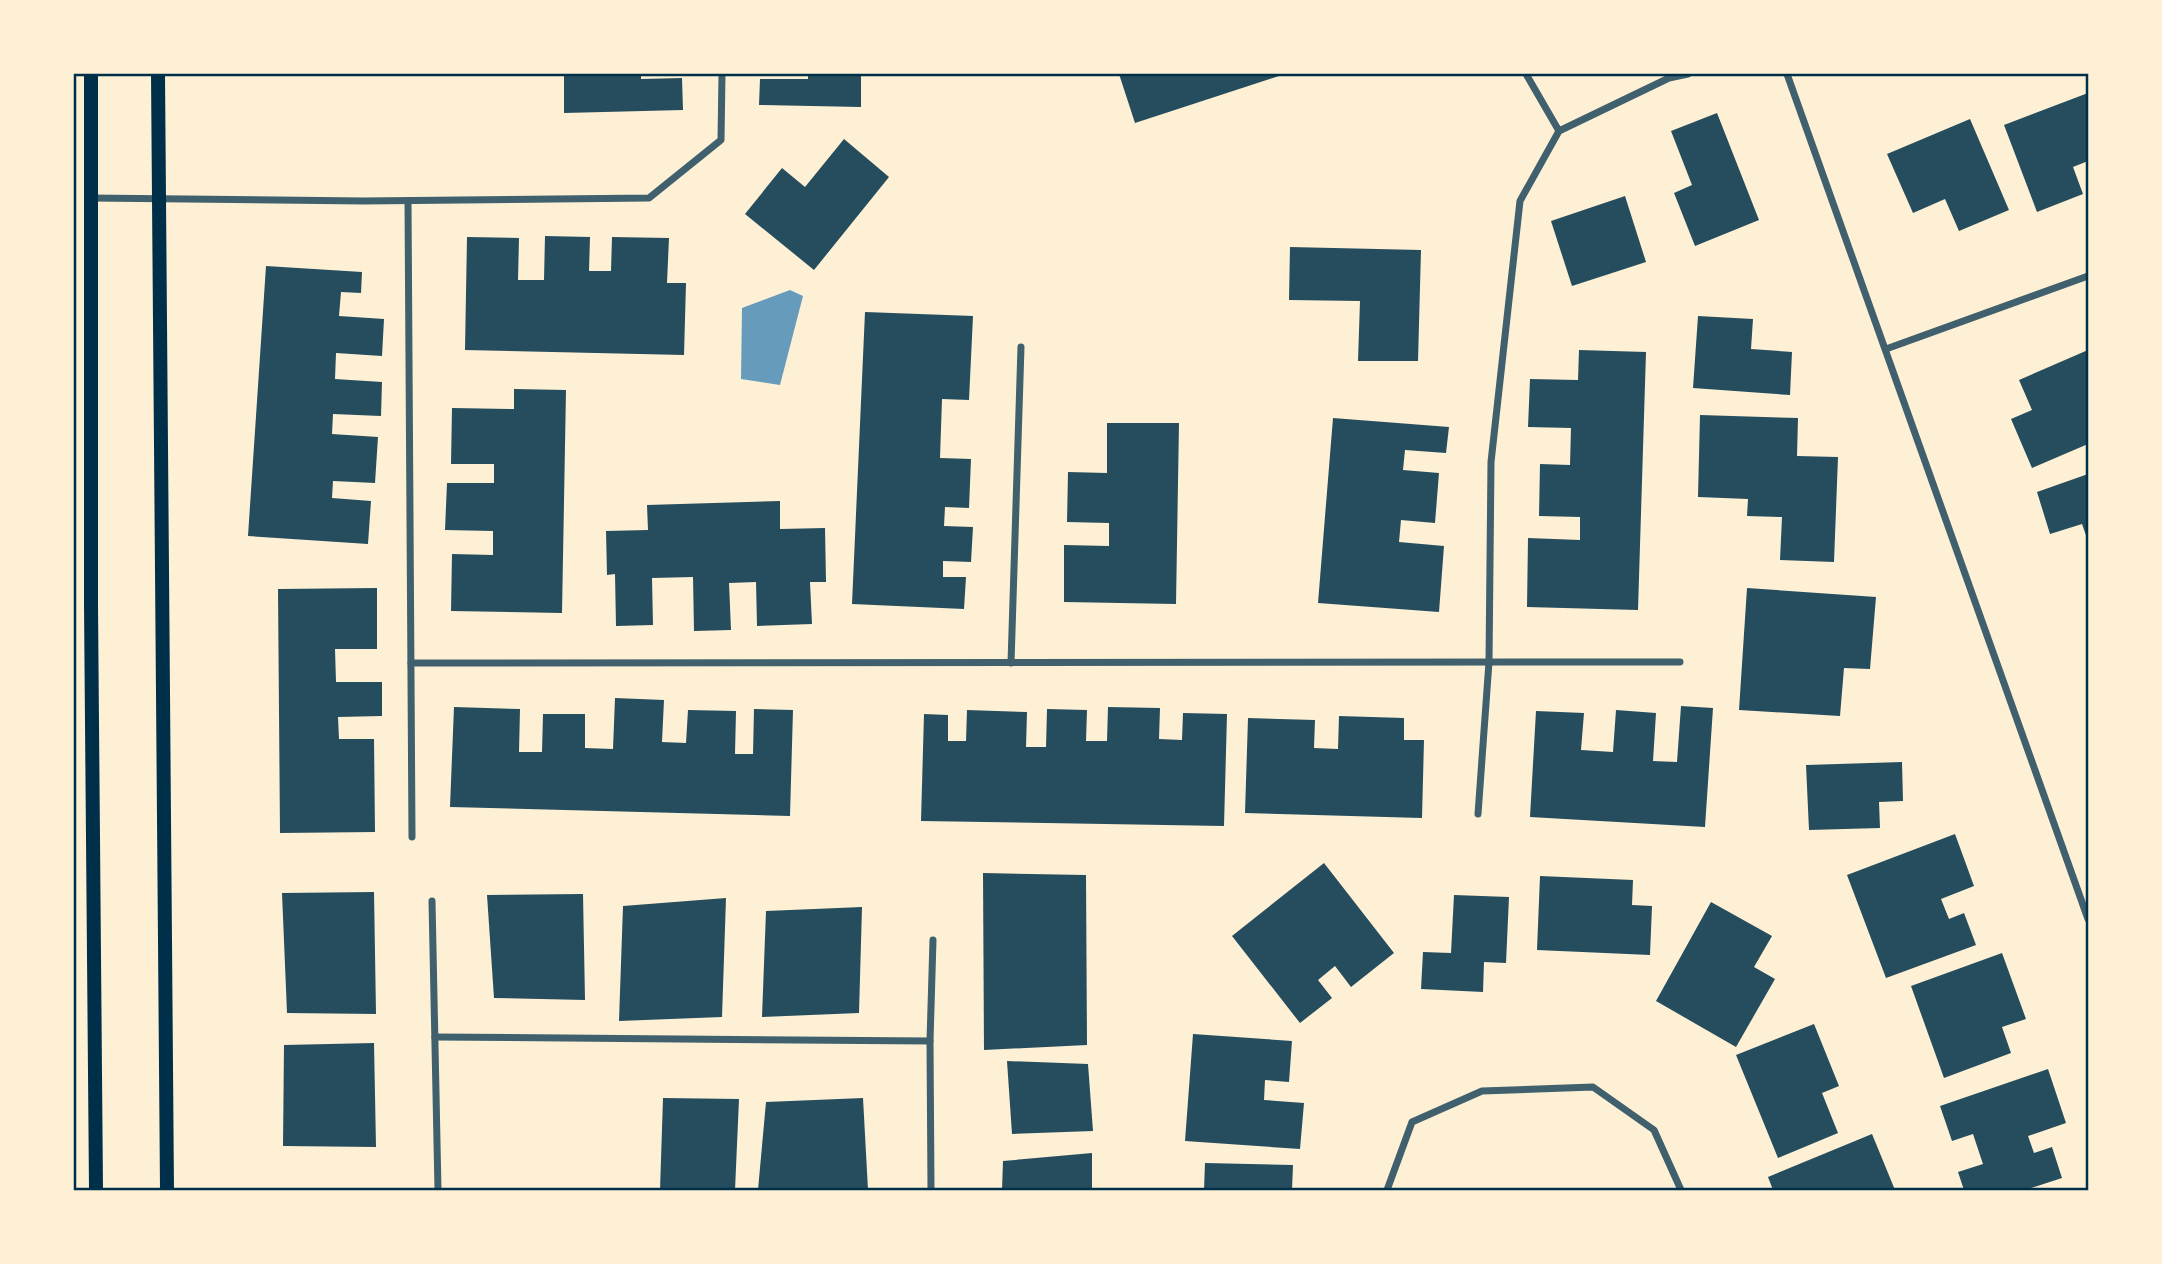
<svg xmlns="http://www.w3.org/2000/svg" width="2162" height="1264" font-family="Figtree,sans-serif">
<rect width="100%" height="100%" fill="#fdf0d5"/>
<path fill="#669bbc" d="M 790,290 L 803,296 L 780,385 L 741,379 L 742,308 Z"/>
<g fill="#264d5e">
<path d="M 564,74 L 641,74 L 641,79 L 682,78 L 683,110 L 564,113 Z"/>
<path d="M 808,74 L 861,74 L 861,107 L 759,105 L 760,79 L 808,79 Z"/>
<path d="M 1119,74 L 1285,74 L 1135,123 Z"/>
<path d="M 2088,93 L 2088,161 L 2073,167 L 2083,194 L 2037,212 L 2004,125 Z"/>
<path d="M 1717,113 L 1759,220 L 1695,246 L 1674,193 L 1692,185 L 1671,131 Z"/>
<path d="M 1970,119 L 2009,210 L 1959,231 L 1945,199 L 1913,213 L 1887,154 Z"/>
<path d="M 844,139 L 889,177 L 814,270 L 745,214 L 782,168 L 805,187 Z"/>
<path d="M 1625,196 L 1646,262 L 1572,286 L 1551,221 Z"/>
<path d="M 545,236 L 590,237 L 589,271 L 611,271 L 612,237 L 669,238 L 667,283 L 686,283 L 684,355 L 465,350 L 467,237 L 519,238 L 518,280 L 544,280 Z"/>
<path d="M 1290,247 L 1421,250 L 1418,361 L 1358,361 L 1360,301 L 1289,300 Z"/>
<path d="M 266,266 L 362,272 L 361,293 L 341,292 L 339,316 L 384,319 L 382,356 L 336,353 L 335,379 L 382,382 L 381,416 L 333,414 L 332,434 L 378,437 L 375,483 L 333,481 L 332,498 L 371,501 L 368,544 L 248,536 Z"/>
<path d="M 865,312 L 973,316 L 969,400 L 942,399 L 940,458 L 971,459 L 969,508 L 945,507 L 944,526 L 973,527 L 971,562 L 943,561 L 943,577 L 966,577 L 964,609 L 852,604 Z"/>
<path d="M 1698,316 L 1753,319 L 1751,349 L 1792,352 L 1790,395 L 1693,388 Z"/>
<path d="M 1579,350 L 1646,352 L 1638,610 L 1527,607 L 1528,538 L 1580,540 L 1580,517 L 1539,516 L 1540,464 L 1570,465 L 1571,428 L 1528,427 L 1530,379 L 1578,380 Z"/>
<path d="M 2088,350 L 2088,444 L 2032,468 L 2011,419 L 2032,410 L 2019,380 Z"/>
<path d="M 514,389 L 566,390 L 562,613 L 451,611 L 452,554 L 493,555 L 493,531 L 445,530 L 447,483 L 494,483 L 494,464 L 451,464 L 452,408 L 514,409 Z"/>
<path d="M 1700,415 L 1798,418 L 1797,456 L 1838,457 L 1834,562 L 1780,560 L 1782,517 L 1747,516 L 1748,499 L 1698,497 Z"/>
<path d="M 1333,418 L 1449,427 L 1446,453 L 1405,450 L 1403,470 L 1439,473 L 1435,523 L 1401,520 L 1399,542 L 1444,546 L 1439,612 L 1318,603 Z"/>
<path d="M 1107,423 L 1179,423 L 1176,604 L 1064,602 L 1064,545 L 1109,546 L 1109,523 L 1067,522 L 1068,472 L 1107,473 Z"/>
<path d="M 2088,474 L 2088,541 L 2082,524 L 2050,534 L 2037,492 Z"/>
<path d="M 780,501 L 780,529 L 825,528 L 826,582 L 810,582 L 812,624 L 757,626 L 756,582 L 729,583 L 731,630 L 694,631 L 693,577 L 652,578 L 653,625 L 616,626 L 615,574 L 607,575 L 606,531 L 648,530 L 647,505 Z"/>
<path d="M 377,588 L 377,649 L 335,649 L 336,682 L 382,682 L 382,716 L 338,717 L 339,739 L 374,739 L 375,832 L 280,833 L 278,589 Z"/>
<path d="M 1747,588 L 1876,597 L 1870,669 L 1844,668 L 1840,716 L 1739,710 Z"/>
<path d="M 615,698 L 664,700 L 662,742 L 686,743 L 688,710 L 736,711 L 735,754 L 753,754 L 754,709 L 793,710 L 790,816 L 450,807 L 454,707 L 520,709 L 519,752 L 542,752 L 543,714 L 585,714 L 585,748 L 613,749 Z"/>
<path d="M 1681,706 L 1713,708 L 1705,827 L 1530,817 L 1536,711 L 1584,713 L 1581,750 L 1613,752 L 1616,710 L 1656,713 L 1653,761 L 1677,762 Z"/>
<path d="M 1108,707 L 1160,708 L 1159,739 L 1182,740 L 1183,713 L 1227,714 L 1224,826 L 921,821 L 924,714 L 948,715 L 948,741 L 966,741 L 967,710 L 1027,712 L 1026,747 L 1046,747 L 1047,709 L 1087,710 L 1086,741 L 1107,741 Z"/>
<path d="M 1339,716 L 1404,718 L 1404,740 L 1424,740 L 1422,818 L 1245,813 L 1248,718 L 1315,720 L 1314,748 L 1338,749 Z"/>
<path d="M 1902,762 L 1903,801 L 1879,802 L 1880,828 L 1809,830 L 1806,765 Z"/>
<path d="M 1955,834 L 1974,886 L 1941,899 L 1949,919 L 1964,913 L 1976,945 L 1886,978 L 1847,875 Z"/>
<path d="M 1324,863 L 1394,953 L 1351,987 L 1335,966 L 1318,980 L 1332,998 L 1300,1023 L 1232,936 Z"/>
<path d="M 983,873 L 1086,875 L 1087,1045 L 984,1050 Z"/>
<path d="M 1540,876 L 1633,880 L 1632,905 L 1652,906 L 1650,955 L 1537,950 Z"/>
<path d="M 374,892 L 376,1014 L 287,1013 L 282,893 Z"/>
<path d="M 583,894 L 585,1000 L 494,998 L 487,895 Z"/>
<path d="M 1454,895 L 1509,897 L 1506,963 L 1484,962 L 1483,992 L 1421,989 L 1423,952 L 1451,953 Z"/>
<path d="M 726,898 L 722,1017 L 619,1021 L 623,906 Z"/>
<path d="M 1711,902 L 1772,936 L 1754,967 L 1775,979 L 1736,1047 L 1656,1001 Z"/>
<path d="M 862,907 L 859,1013 L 762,1017 L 766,911 Z"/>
<path d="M 2002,953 L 2026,1019 L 2002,1027 L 2011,1053 L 1944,1078 L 1911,986 Z"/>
<path d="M 1814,1024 L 1839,1086 L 1822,1093 L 1838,1133 L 1778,1158 L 1736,1055 Z"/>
<path d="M 1193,1034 L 1292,1041 L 1289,1082 L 1265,1080 L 1264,1100 L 1304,1103 L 1300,1149 L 1185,1141 Z"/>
<path d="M 374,1043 L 376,1147 L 283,1146 L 284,1045 Z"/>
<path d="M 1007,1061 L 1088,1064 L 1093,1131 L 1012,1134 Z"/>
<path d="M 2048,1069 L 2066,1123 L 2028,1136 L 2034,1153 L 2052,1147 L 2062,1178 L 2025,1190 L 1964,1190 L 1958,1172 L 1983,1164 L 1973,1134 L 1952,1141 L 1940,1106 Z"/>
<path d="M 663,1098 L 739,1099 L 735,1190 L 660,1190 Z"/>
<path d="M 863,1098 L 868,1190 L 758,1190 L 766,1102 Z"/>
<path d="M 1872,1134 L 1895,1190 L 1773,1190 L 1768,1177 Z"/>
<path d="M 1092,1153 L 1092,1190 L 1002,1190 L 1003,1161 Z"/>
<path d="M 1205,1163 L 1293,1165 L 1292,1190 L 1204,1190 Z"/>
</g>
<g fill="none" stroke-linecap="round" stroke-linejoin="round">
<g stroke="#3f606c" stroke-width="7">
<path d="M 1526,74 L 1559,131"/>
<path d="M 1787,74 L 2088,919"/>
<path d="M 91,198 L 364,201 L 649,198 L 721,140 L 722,74"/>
<path d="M 408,201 L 412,837"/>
<path d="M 1886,349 L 2088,276"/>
<path d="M 411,663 L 1680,662"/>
<path d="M 1011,663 L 1021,347"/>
<path d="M 1478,814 L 1489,662 L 1491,462 L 1520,201 L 1559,131 L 1669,78 L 1688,74"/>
<path d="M 432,901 L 438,1190"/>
<path d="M 435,1037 L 930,1041"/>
<path d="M 931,1190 L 930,1041 L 933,940"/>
<path d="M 1387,1190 L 1412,1122 L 1482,1091 L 1593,1087 L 1654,1130 L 1681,1190"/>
</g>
<g stroke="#003049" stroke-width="14">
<path d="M 91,74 L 91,605 L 96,1190"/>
<path d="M 158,74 L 167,1190"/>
</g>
</g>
<rect width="2162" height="1264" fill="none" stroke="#fdf0d5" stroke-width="150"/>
<rect x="75" y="75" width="2012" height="1114" fill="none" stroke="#003049" stroke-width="2.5"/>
</svg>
